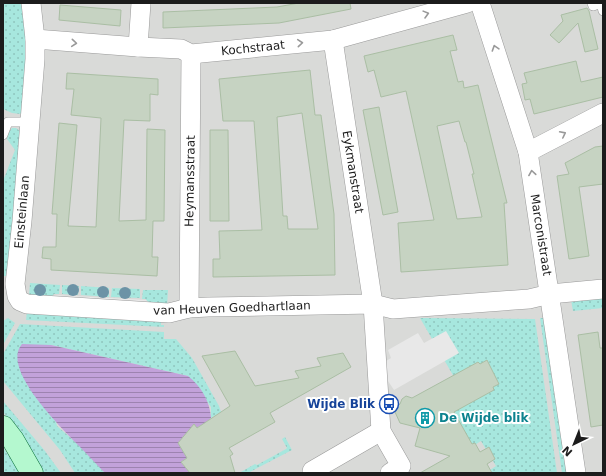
<svg xmlns="http://www.w3.org/2000/svg" width="606" height="476" font-family="'DejaVu Sans',sans-serif">
<defs>
<pattern id="grass-dots" width="8" height="8" patternUnits="userSpaceOnUse"><rect width="8" height="8" fill="#a7e7de"/><path d="M2 2h.1M6 6h.1" fill="none" stroke="#8fc6be" stroke-width="1.8" stroke-linecap="round"/></pattern>
<pattern id="water-rules" width="6" height="5" patternUnits="userSpaceOnUse"><rect width="6" height="5" fill="#c2a2da"/><path d="M0 2.5h6" fill="none" stroke="#9d83b0"/></pattern>
</defs>
<rect width="100%" height="100%" fill="#e1ede1"/>
<rect fill="#d9dad8" x="3" y="3" width="600" height="470"/>
<g fill="url(#grass-dots)">
<path d="M 3,3 L 24,3 L 27,56 L 23,111 L 20,114 L 12,113 L 3,109 Z"/>
<path d="M 12,128 L 16,128 L 21,132 L 7,276 L 3,276 L 3,181 L 15,150 L 7,139 L 9,132 Z"/>
<path d="M 30,283 L 60,285 L 59,294 L 54,294 L 48,300 L 29,297 Z"/>
<path d="M 62,285 L 79,286 L 78,295 L 62,294 Z"/>
<path d="M 81,286 L 109,288 L 109,297 L 81,295 Z"/>
<path d="M 112,288 L 140,289 L 140,298 L 111,297 Z"/>
<path d="M 143,290 L 168,290 L 167,307 L 152,306 L 146,300 L 146,299 L 142,299 Z"/>
<path d="M 603,296 L 603,308 L 573,311 L 571,300 Z"/>
<path d="M 27,311 L 161,321 L 161,325 L 164,325 L 164,327 L 26,320 Z"/>
<path d="M 8,318 L 15,323 L 3,345 L 3,321 Z"/>
<path d="M 420,318 L 535,319 L 557,473 L 488,473 L 487,472 L 496,466 L 481,441 L 470,448 L 447,410 L 454,377 Z"/>
<path d="M 540,318 L 547,318 L 569,473 L 562,473 Z"/>
<path d="M 20,324 L 164,332 L 164,339 L 176,339 L 192,358 L 219,406 L 221,412 L 211,418 L 211,407 L 188,376 L 51,345 L 39,345 L 57,426 L 79,445 L 105,473 L 75,473 L 60,450 L 3,381 L 3,354 Z"/>
<path d="M 3,401 L 45,451 L 61,473 L 40,473 L 14,426 L 3,412 Z"/>
<path d="M 285,437 L 292,450 L 248,473 L 239,473 L 255,464 L 257,465 L 286,449 L 287,448 L 282,439 Z"/>
<path d="M 3,447 L 21,473 L 3,473 Z"/>
</g>
<g fill="#e8e8e8">
<path d="M 54,295 L 146,300 L 152,305 L 48,300 Z"/>
<path d="M 446,331 L 459,353 L 394,390 L 386,378 L 386,361 L 391,358 L 388,350 L 418,333 L 424,343 Z"/>
</g>
<path fill="url(#water-rules)" d="M 22,344 L 51,345 L 188,376 C 201,386 210,401 211,418 L 207,422 L 208,425 L 203,428 L 201,425 L 197,428 L 194,425 L 187,458 L 181,462 L 190,473 L 105,473 C 96,464 88,455 79,446 C 63,429 0,369 22,344 Z"/>
<g fill="#c6d3c2" stroke="#aabea4" fill-rule="evenodd">
<path d="M 299,3 L 350,3 L 351,9 L 279,23 L 163,28 L 163,12 L 277,7 Z"/>
<path d="M 60,5 L 121,10 L 120,26 L 59,20 Z"/>
<path d="M 587,8 L 589,11 L 598,49 L 585,52 L 578,23 L 559,43 L 550,35 L 563,21 L 561,15 Z"/>
<path d="M 453,35 L 457,50 L 450,51 L 458,82 L 463,81 L 464,88 L 478,85 L 507,203 L 504,203 L 508,265 L 401,272 L 398,223 L 434,220 L 406,91 L 381,97 L 374,70 L 368,72 L 364,56 ZM 459,121 L 465,142 L 466,142 L 474,174 L 472,174 L 482,217 L 457,219 L 437,126 Z"/>
<path d="M 576,61 L 581,82 L 603,77 L 603,97 L 534,114 L 530,99 L 525,100 L 522,84 L 527,83 L 524,73 Z"/>
<path d="M 310,70 L 315,115 L 321,115 L 334,214 L 335,275 L 213,277 L 213,259 L 220,259 L 219,231 L 262,230 L 254,121 L 223,121 L 219,79 ZM 302,113 L 318,229 L 288,229 L 287,216 L 283,216 L 277,117 Z"/>
<path d="M 67,73 L 158,79 L 158,95 L 150,94 L 150,121 L 124,120 L 119,221 L 146,220 L 147,129 L 165,130 L 164,221 L 153,221 L 152,257 L 158,257 L 157,276 L 51,270 L 51,259 L 42,258 L 43,247 L 56,247 L 57,214 L 52,214 L 59,123 L 77,125 L 68,226 L 96,227 L 101,118 L 71,115 L 74,89 L 66,89 Z"/>
<path d="M 379,107 L 398,212 L 383,215 L 363,110 Z"/>
<path d="M 210,130 L 228,130 L 229,221 L 210,221 Z"/>
<path d="M 603,146 L 603,184 L 579,187 L 589,256 L 569,259 L 557,176 L 569,174 L 565,163 L 595,147 Z"/>
<path d="M 598,332 L 600,348 L 603,348 L 603,425 L 591,427 L 578,335 Z"/>
<path d="M 235,351 L 255,386 L 299,378 L 295,371 L 321,366 L 317,358 L 343,353 L 351,367 L 270,413 L 275,422 L 229,448 L 233,454 L 230,456 L 235,473 L 190,473 L 181,462 L 187,458 L 178,443 L 194,424 L 197,428 L 230,406 L 202,356 Z"/>
<path d="M 487,360 L 499,384 L 493,387 L 494,390 L 454,412 L 472,444 L 475,443 L 480,452 L 489,447 L 495,459 L 487,464 L 492,473 L 420,473 L 450,456 L 415,446 L 420,428 L 400,423 L 395,412 L 397,406 L 400,404 L 402,399 L 406,396 L 412,398 L 478,362 L 480,364 Z"/>
</g>
<g fill="none" stroke-linecap="round" stroke-linejoin="round">
<g stroke="#999" stroke-width="10">
<g id="service">
<path d="M 592,3 L 593,6 L 601,3 L 603,11"/>
<path d="M 3,135 L 8,122 L 30,122"/>
</g>
</g>
<g stroke="#999" stroke-width="20">
<g id="minor">
<path d="M 31,3 L 35,39 L 35,59 L 22,221 L 15,284 L 17,296 L 20,301 L 27,304 L 169,313 L 189,308 L 208,307 L 373,304 L 393,309 L 529,299 L 550,294 L 603,289"/>
<path d="M 480,3 L 528,152 L 576,473"/>
<path d="M 35,39 L 138,47 L 181,49 L 191,54 L 333,40 L 467,3"/>
<path d="M 333,40 L 373,304 L 381,431 L 401,466 L 390,473"/>
<path d="M 138,47 L 141,3"/>
<path d="M 528,152 L 603,113"/>
<path d="M 189,308 L 191,54"/>
<path d="M 314,473 L 312,471 L 381,431"/>
</g>
</g>
<g stroke="#076f36" stroke-width="23">
<path id="secondary" d="M 3,427 L 13,440 L 32,473"/>
</g>
<use href="#service" stroke="#fff" stroke-width="9"/>
<use href="#minor" stroke="#fff" stroke-width="19"/>
<use href="#secondary" stroke="#b4f8cf" stroke-width="22"/>
</g>
<g fill="#6c93a6">
<circle cx="40" cy="290" r="6"/>
<circle cx="73" cy="290" r="6"/>
<circle cx="103" cy="292" r="6"/>
<circle cx="125" cy="293" r="6"/>
</g>
<defs><path id="oneway-chevron" d="M-2-3.5L2.5 0L-2 3.5" fill="none" stroke-width="1.6" stroke-linecap="round" stroke-linejoin="round"/></defs>
<g stroke="#999">
<use href="#oneway-chevron" transform="translate(426 14) rotate(-15)"/>
<use href="#oneway-chevron" transform="translate(74 43) rotate(5)"/>
<use href="#oneway-chevron" transform="translate(300 43) rotate(-5)"/>
<use href="#oneway-chevron" transform="translate(495 48) rotate(-108)"/>
<use href="#oneway-chevron" transform="translate(563 134) rotate(-27)"/>
<use href="#oneway-chevron" transform="translate(532 173) rotate(-99)"/>
</g>
<defs>
<g id="bus-ring" transform="scale(1)"><circle r="9.5" fill="#fff" stroke="#1a4fb4" stroke-width="1.5"/><path d="M-5-6H5V4H4V6H2V4H-2V6H-4V4H-5ZM-3.5-4V0h7V-4ZM-3.5 1.2v1.5H-2V1.2ZM2 1.2v1.5H3.5V1.2Z" fill="#1a4fb4"/></g>
<g id="building-ring" transform="scale(1)"><circle r="9.5" fill="#fff" stroke="#0f9aa8" stroke-width="1.5"/><path d="M-4-6H4V6H1V3H-1V6H-4ZM-2.5-4.3h1.7v1.8h-1.7ZM.8-4.3h1.7v1.8H.8ZM-2.5-1h1.7V.8h-1.7ZM.8-1h1.7V.8H.8Z" fill="#0f9aa8"/></g>
</defs>
<g fill-rule="evenodd">
<use href="#bus-ring" x="389" y="404"/>
<use href="#building-ring" x="425" y="418"/>
</g>
<g text-anchor="middle" stroke-width="4" stroke-linejoin="round" paint-order="stroke">
<g font-size="12" fill="#1c1c1c" stroke="#fff">
<text transform="translate(253 48) rotate(-6)" y="4">Kochstraat</text>
<text transform="translate(353 172) rotate(81)" y="4">Eykmanstraat</text>
<text transform="translate(190 181) rotate(-89)" y="4">Heymansstraat</text>
<text transform="translate(22 212) rotate(-85)" y="4">Einsteinlaan</text>
<text transform="translate(541 235) rotate(81)" y="4">Marconistraat</text>
<text transform="translate(232 308) rotate(-2)" y="4">van Heuven Goedhartlaan</text>
</g>
<g font-size="12" font-weight="bold" fill="#164399" stroke="#fff" text-anchor="end">
<text x="375" y="408">Wijde Blik</text>
</g>
<g font-size="12" font-weight="bold" fill="#0d838f" stroke="#fff" text-anchor="start">
<text x="439" y="422">De Wijde blik</text>
</g>
</g>
<rect width="606" height="476" fill="none" stroke="#1c1c1c" stroke-width="8"/>
<g transform="translate(574 444) rotate(223)" stroke="#ffffff" stroke-width="3" paint-order="stroke">
<path d="M0-3L7 15L0 10L-7 15Z" fill="#1c1c1c"/>
<text y="-6" font-size="11" font-weight="bold" text-anchor="middle" fill="#1c1c1c">N</text>
</g>
</svg>
